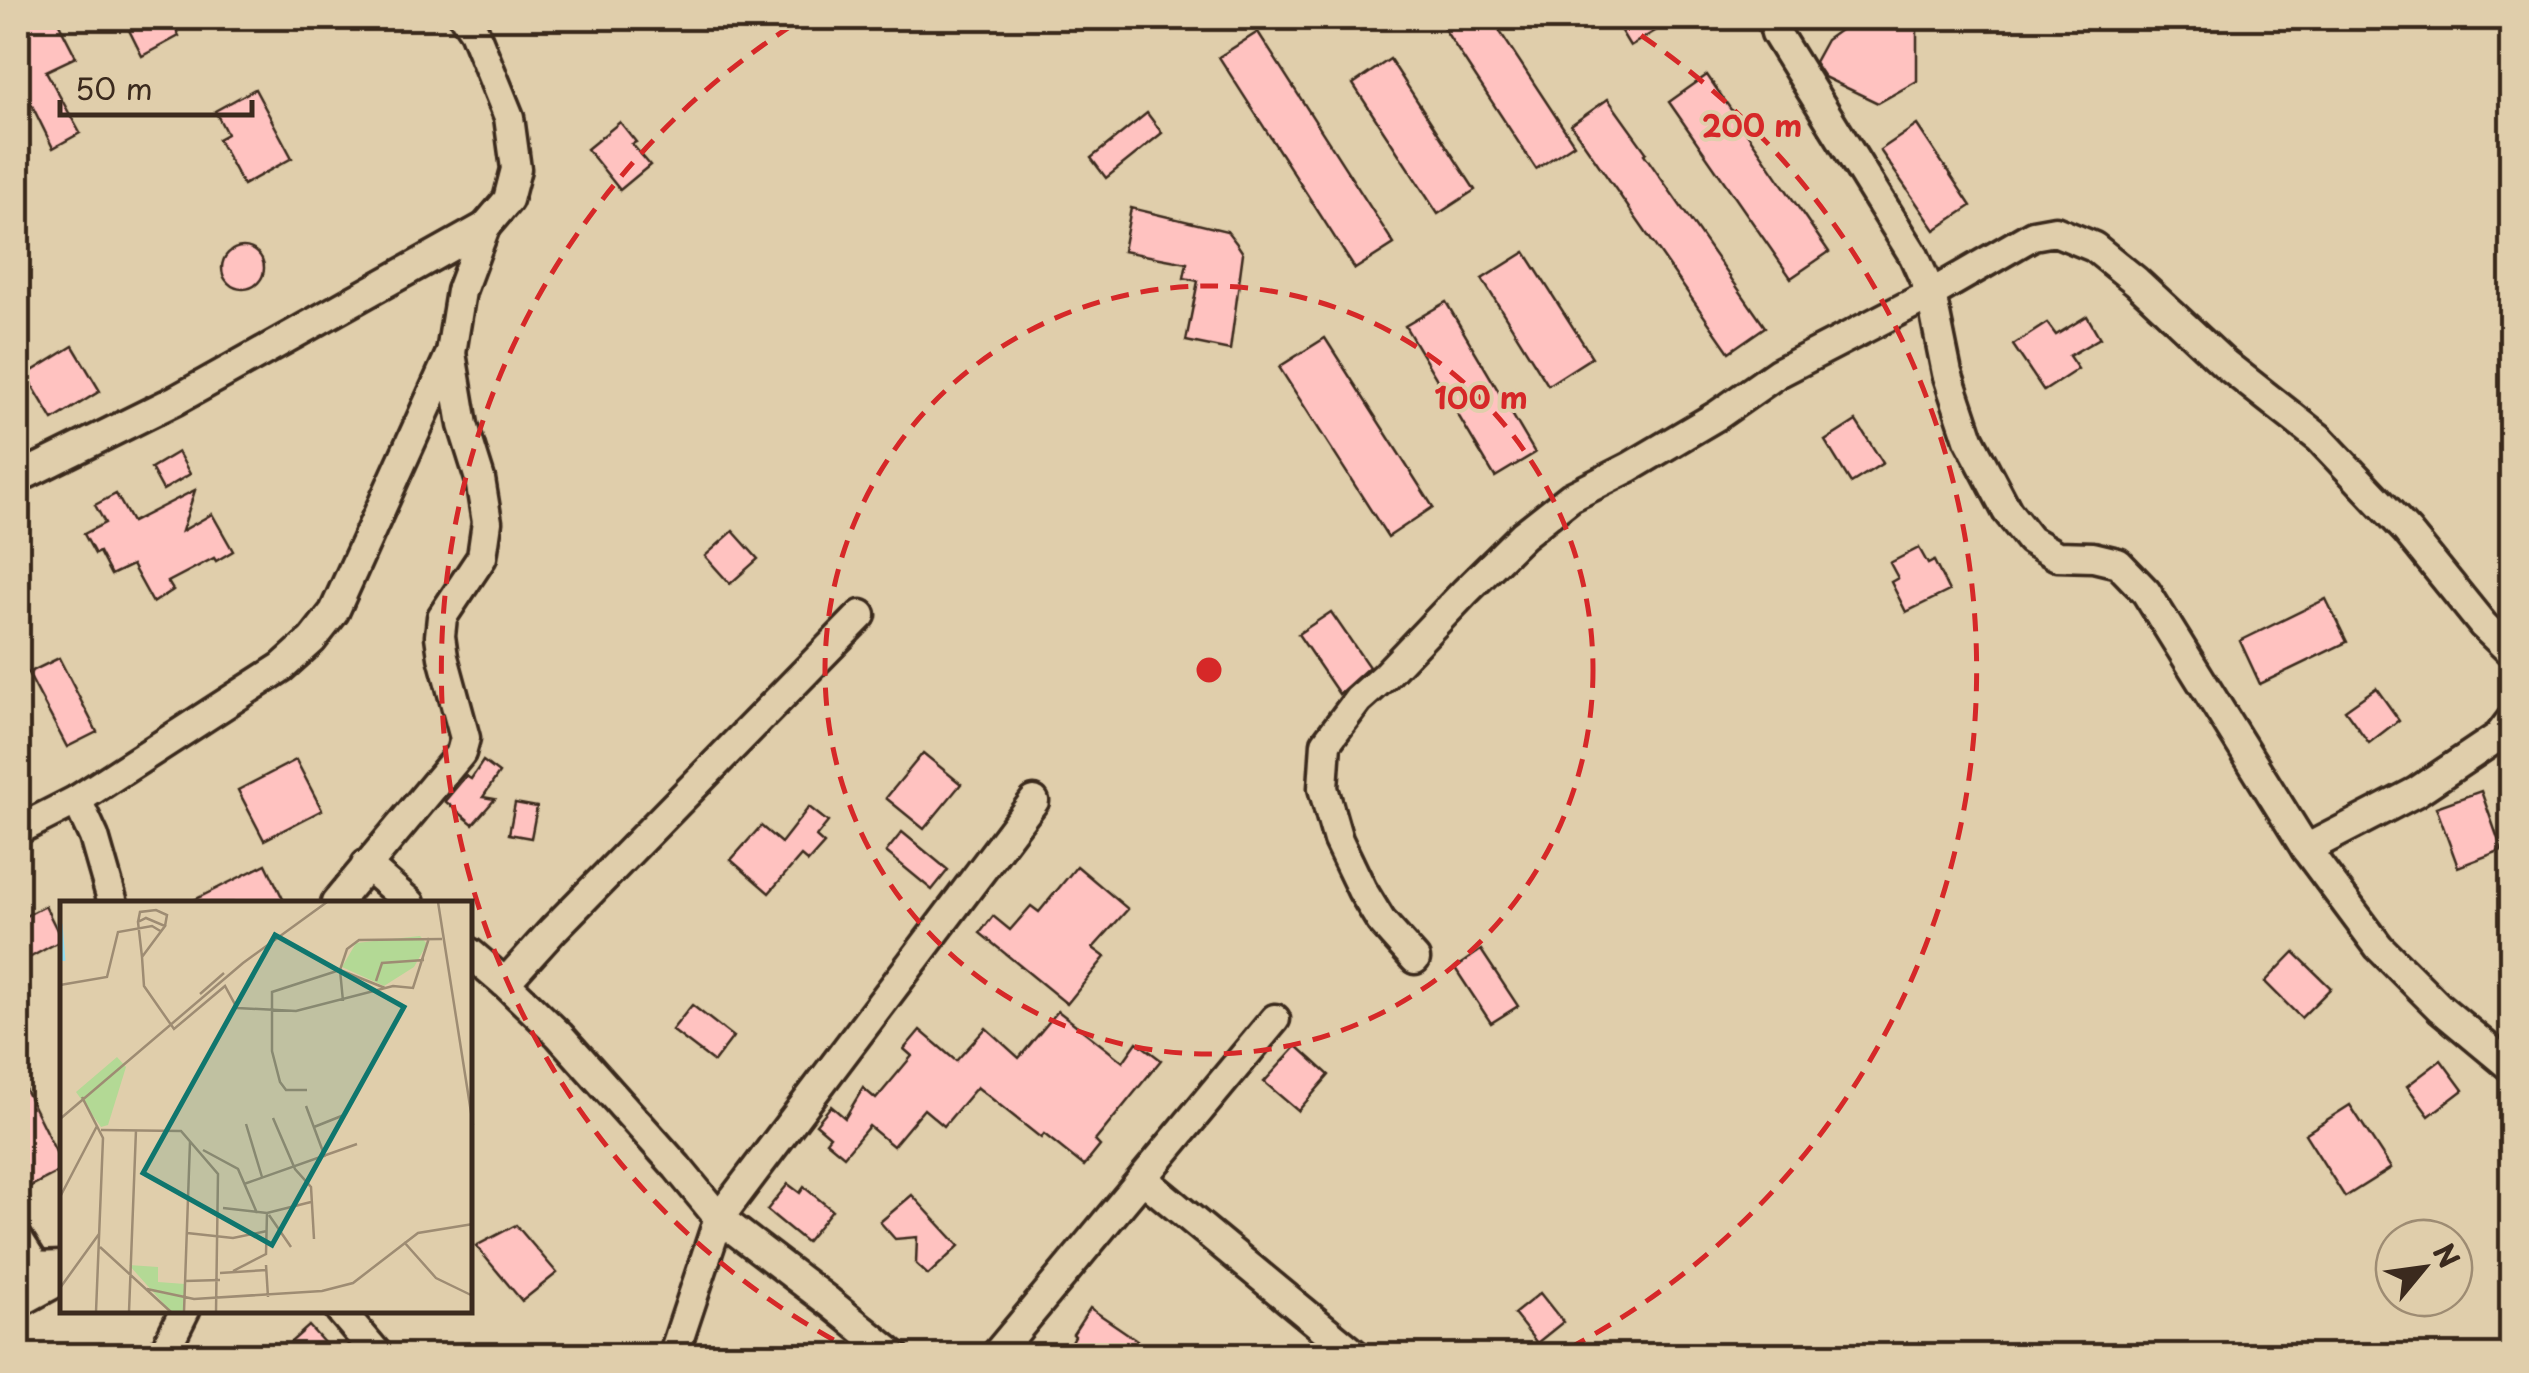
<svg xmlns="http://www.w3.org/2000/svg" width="2529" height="1373" font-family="'Playpen Sans',sans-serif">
<rect width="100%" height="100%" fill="#e0ceab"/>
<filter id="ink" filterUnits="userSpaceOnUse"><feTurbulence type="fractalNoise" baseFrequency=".01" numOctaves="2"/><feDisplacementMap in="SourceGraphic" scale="20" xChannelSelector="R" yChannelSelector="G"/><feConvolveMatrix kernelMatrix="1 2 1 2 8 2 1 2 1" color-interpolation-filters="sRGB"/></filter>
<g filter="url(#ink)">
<g fill="#ffc2c0" stroke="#3b2a1e" stroke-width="2.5">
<path d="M 33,18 L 56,18 L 76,57 L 46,71 L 80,133 L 53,148 L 18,77 L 18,24 Z"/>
<path d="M 123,18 L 170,18 L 179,36 L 142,56 Z"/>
<path d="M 1437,18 L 1491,18 L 1574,144 L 1536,169 Z"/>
<path d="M 1613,18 L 1677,18 L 1630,46 Z"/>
<path d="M 1857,18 L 1917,18 L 1917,81 L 1878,103 L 1824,77 L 1814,62 L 1826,40 Z"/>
<path d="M 1258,32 L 1394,244 L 1355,269 L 1219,57 Z"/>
<path d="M 1390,59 L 1475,190 L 1438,214 L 1353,84 Z"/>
<path d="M 1707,75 L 1829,252 L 1791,278 L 1669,102 Z"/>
<path d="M 255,89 L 292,158 L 243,185 L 218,139 L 227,134 L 215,111 Z"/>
<path d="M 1608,99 L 1646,152 L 1644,154 L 1765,327 L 1729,352 L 1571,125 Z"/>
<path d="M 1147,113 L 1162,133 L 1106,178 L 1091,158 Z"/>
<path d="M 620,122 L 636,142 L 632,144 L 650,165 L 620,190 L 587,149 Z"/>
<path d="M 1917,125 L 1971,206 L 1935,230 L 1880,150 Z"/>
<path d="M 1131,208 L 1227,231 L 1237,244 L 1243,253 L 1230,350 L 1186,341 L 1198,281 L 1184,278 L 1187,263 L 1123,251 Z"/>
<circle cx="243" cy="268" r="21"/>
<path d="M 1525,252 L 1592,357 L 1548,385 L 1482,279 Z"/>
<path d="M 1446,302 L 1535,453 L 1495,477 L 1405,326 Z"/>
<path d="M 2087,316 L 2100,338 L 2069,356 L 2078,369 L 2044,391 L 2013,345 L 2047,323 L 2056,335 Z"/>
<path d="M 1325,338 L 1433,507 L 1388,537 L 1279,367 Z"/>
<path d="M 73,346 L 100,391 L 53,420 L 26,375 Z"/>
<path d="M 1856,421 L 1883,463 L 1851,483 L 1825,441 Z"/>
<path d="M 178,452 L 190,474 L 163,490 L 151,468 Z"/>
<path d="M 195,490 L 182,531 L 212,514 L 233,551 L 216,561 L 214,558 L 168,582 L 173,590 L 153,603 L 132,565 L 111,575 L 99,552 L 95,554 L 84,534 L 105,523 L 95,505 L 116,494 L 132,522 Z"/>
<path d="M 733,531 L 758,559 L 730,584 L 705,556 Z"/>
<path d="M 1919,548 L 1928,564 L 1934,561 L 1949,591 L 1906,612 L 1891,582 L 1898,578 L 1890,563 Z"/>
<path d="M 2326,599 L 2347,642 L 2260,684 L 2240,641 Z"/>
<path d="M 1331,612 L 1369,667 L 1339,694 L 1298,634 Z"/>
<path d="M 59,658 L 97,732 L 67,747 L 28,673 Z"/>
<path d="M 2376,688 L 2399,720 L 2369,743 L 2345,710 Z"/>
<path d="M 923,753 L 961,784 L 924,829 L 886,798 Z"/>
<path d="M 296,760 L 322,810 L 264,840 L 238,790 Z"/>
<path d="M 483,761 L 499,773 L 483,797 L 495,799 L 473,824 L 445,801 L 466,776 L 471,779 Z"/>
<path d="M 2481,791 L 2502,850 L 2458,867 L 2436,807 Z"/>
<path d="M 515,803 L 537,807 L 531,838 L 509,834 Z"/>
<path d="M 809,807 L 828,822 L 816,837 L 824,844 L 808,862 L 801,856 L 769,893 L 731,860 L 761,826 L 781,843 Z"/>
<path d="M 902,832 L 948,870 L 932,890 L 886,852 Z"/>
<path d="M 266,864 L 285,903 L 188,903 Z"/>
<path d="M 1077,866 L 1128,909 L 1093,948 L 1105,957 L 1067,1004 L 980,933 L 993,916 L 1010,930 L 1031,906 L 1039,912 Z"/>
<path d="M 45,906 L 62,940 L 18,964 L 18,920 Z"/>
<path d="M 1481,950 L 1518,1006 L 1491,1023 L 1455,968 Z"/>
<path d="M 2294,952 L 2331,988 L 2301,1018 L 2265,982 Z"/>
<path d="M 692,1005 L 733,1037 L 714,1062 L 672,1030 Z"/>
<path d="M 1058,1011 L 1123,1062 L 1137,1042 L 1161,1060 L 1095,1141 L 1100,1146 L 1084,1166 L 1044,1134 L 1041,1138 L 977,1087 L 944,1126 L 924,1109 L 893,1146 L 869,1126 L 844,1156 L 826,1141 L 830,1136 L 816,1124 L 831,1106 L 845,1118 L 863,1088 L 876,1099 L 912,1056 L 904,1049 L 920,1030 L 956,1061 L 986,1028 L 1019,1058 Z"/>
<path d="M 1297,1046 L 1329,1075 L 1298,1111 L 1264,1082 Z"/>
<path d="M 2441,1060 L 2463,1090 L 2429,1116 L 2407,1086 Z"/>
<path d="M 18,1075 L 62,1164 L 62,1170 L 29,1187 L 18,1165 Z"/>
<path d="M 2350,1105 L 2391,1168 L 2345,1197 L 2305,1134 Z"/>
<path d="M 788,1184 L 800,1193 L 804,1187 L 832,1210 L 806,1242 L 767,1210 Z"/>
<path d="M 912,1195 L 959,1246 L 928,1275 L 916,1264 L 917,1237 L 895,1239 L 880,1222 Z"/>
<path d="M 516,1225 L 557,1273 L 522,1301 L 476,1246 Z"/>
<path d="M 1540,1293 L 1563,1322 L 1537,1343 L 1514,1314 Z"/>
<path d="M 1090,1308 L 1137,1340 L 1127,1356 L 1064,1356 L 1075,1336 L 1073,1334 Z"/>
<path d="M 309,1326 L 336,1356 L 275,1356 Z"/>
</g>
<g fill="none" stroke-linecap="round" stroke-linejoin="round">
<g stroke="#3b2a1e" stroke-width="35">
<g id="minor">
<path d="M 1772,18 L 1776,33 L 1914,256 L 1931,294 L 1947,373 L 1969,439 L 2007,511 L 2030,540 L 2057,556 L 2093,557 L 2118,563 L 2146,592 L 2306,849 L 2379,947 L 2440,1008 L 2512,1068"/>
<path d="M 18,478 L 176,400 L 485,227 L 508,200 L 516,169 L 509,117 L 474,31 L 465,18"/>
<path d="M 77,800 L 94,837 L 113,903"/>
<path d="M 18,830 L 77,800 L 282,667 L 312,640 L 334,612 L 451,353 L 461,291 L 485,227"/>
<path d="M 2306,849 L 2416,792 L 2499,736 L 2512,719"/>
<path d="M 366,865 L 410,903"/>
<path d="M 336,903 L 461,753 L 465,738 L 443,657 L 440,636 L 442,617 L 482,557 L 487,522 L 480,479 L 463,425 L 451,353"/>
<path d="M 470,953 L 505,983 L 559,1035 L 677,1167 L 719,1218 L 829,1302 L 895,1356"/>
<path d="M 1415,959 L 1381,921 L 1362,890 L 1338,840 L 1323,788 L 1326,743 L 1358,700 L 1385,676 L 1465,592 L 1523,535 L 1571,497 L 1630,467 L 1718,415 L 1778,373 L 1931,294 L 2033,235 L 2055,231 L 2094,247 L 2136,281 L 2225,364 L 2319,438 L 2407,531 L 2483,625 L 2512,653"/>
<path d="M 505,983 L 553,930 L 861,615"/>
<path d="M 1143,1179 L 1357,1356"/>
<path d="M 18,1239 L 36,1267 L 62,1266"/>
<path d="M 18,1303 L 62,1279"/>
<path d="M 340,1310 L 379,1356"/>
<path d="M 162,1356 L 185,1310"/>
<path d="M 673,1356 L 719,1218 L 1034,801"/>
<path d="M 995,1356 L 1275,1019"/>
</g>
</g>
<use href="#minor" stroke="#e0ceab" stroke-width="28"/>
</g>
</g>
<g fill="none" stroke="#d62828" stroke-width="5" stroke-dasharray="18 12">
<circle cx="1209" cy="670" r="384"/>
<path d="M860 1354A768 768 0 0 1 802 19M1616 19A768 768 0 0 1 1558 1354"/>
</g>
<g transform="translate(60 901)">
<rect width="412" height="412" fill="#e0ceab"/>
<path d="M 360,35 L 367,43 L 354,66 L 324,85 L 282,66 L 296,42 ZM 57,156 L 66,166 L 48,224 L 41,226 L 16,191 ZM 69,364 L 98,366 L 98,381 L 125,383 L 124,411 L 111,411 Z" fill="#b3d995"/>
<path fill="none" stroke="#91ddf2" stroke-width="5" d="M 0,23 L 3,60"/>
<path fill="none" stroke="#9e8c73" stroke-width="2.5" d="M 378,1 L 413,224M 86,17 L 105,25 L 82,56 L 78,21 ZM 78,21 L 80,11 L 96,9 L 107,14 L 105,25M 82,56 L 84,85 L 114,128 L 165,85 L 177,107 L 236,110 L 333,85 L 353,87 L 369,37M 316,80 L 322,62 L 364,59M 0,84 L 47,76 L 58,31 L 92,25 L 102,31M 140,93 L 164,72M 283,100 L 280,69 L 325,87M 247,189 L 226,189 L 220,181 L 212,150 L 212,91 L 280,69 L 287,48 L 299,39 L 382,38M 22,196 L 43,237 L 36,411M 246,205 L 265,256M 213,217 L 235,268 L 251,286 L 254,338M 0,218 L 183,62 L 267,1M 186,223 L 202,276M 254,226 L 284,214M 41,229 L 121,230 L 158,273 L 156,411M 143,249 L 178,268 L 197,312M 184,283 L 297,243M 0,296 L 37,225M 163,307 L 207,312 L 251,301M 209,314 L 231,346M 127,332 L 173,337 L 207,330M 344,341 L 376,377 L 413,395M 40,346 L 111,411M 206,364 L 208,396M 173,370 L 206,353 L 207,312M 160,372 L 207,369M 125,380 L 160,379M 0,387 L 39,333M 87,388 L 134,398 L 262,390 L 293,382 L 358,332 L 413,323M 69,411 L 76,229M 124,411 L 130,241"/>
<path fill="#0f766e" fill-opacity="0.15" stroke="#0f766e" stroke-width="5" d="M 215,34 L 344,106 L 212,344 L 83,272 Z"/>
<rect width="412" height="412" fill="none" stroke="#3b2a1e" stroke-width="5"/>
</g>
<circle cx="1209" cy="670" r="15" fill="#d62828" stroke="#e0ceab" stroke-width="5"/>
<g font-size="30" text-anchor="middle" font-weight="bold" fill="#d62828" stroke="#e0ceab" stroke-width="8" stroke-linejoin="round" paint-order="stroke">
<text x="1752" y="137">200 m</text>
<text x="1481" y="409">100 m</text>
</g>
<rect width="2529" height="1373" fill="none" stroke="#e0ceab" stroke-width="60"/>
<rect x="30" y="30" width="2469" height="1313" fill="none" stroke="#3b2a1e" stroke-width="4" filter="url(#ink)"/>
<g transform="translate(2424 1268) rotate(61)"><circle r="48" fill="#e0ceab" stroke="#9e8c73" stroke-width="2.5"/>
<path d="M0-8L18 38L0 25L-18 38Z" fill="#3b2a1e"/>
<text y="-15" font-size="28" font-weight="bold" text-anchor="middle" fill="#3b2a1e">N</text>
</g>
<path d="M60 100v15h192v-15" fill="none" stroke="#3b2a1e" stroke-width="5"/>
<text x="75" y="100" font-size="30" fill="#3b2a1e" stroke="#e0ceab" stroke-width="8" paint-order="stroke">50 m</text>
</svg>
